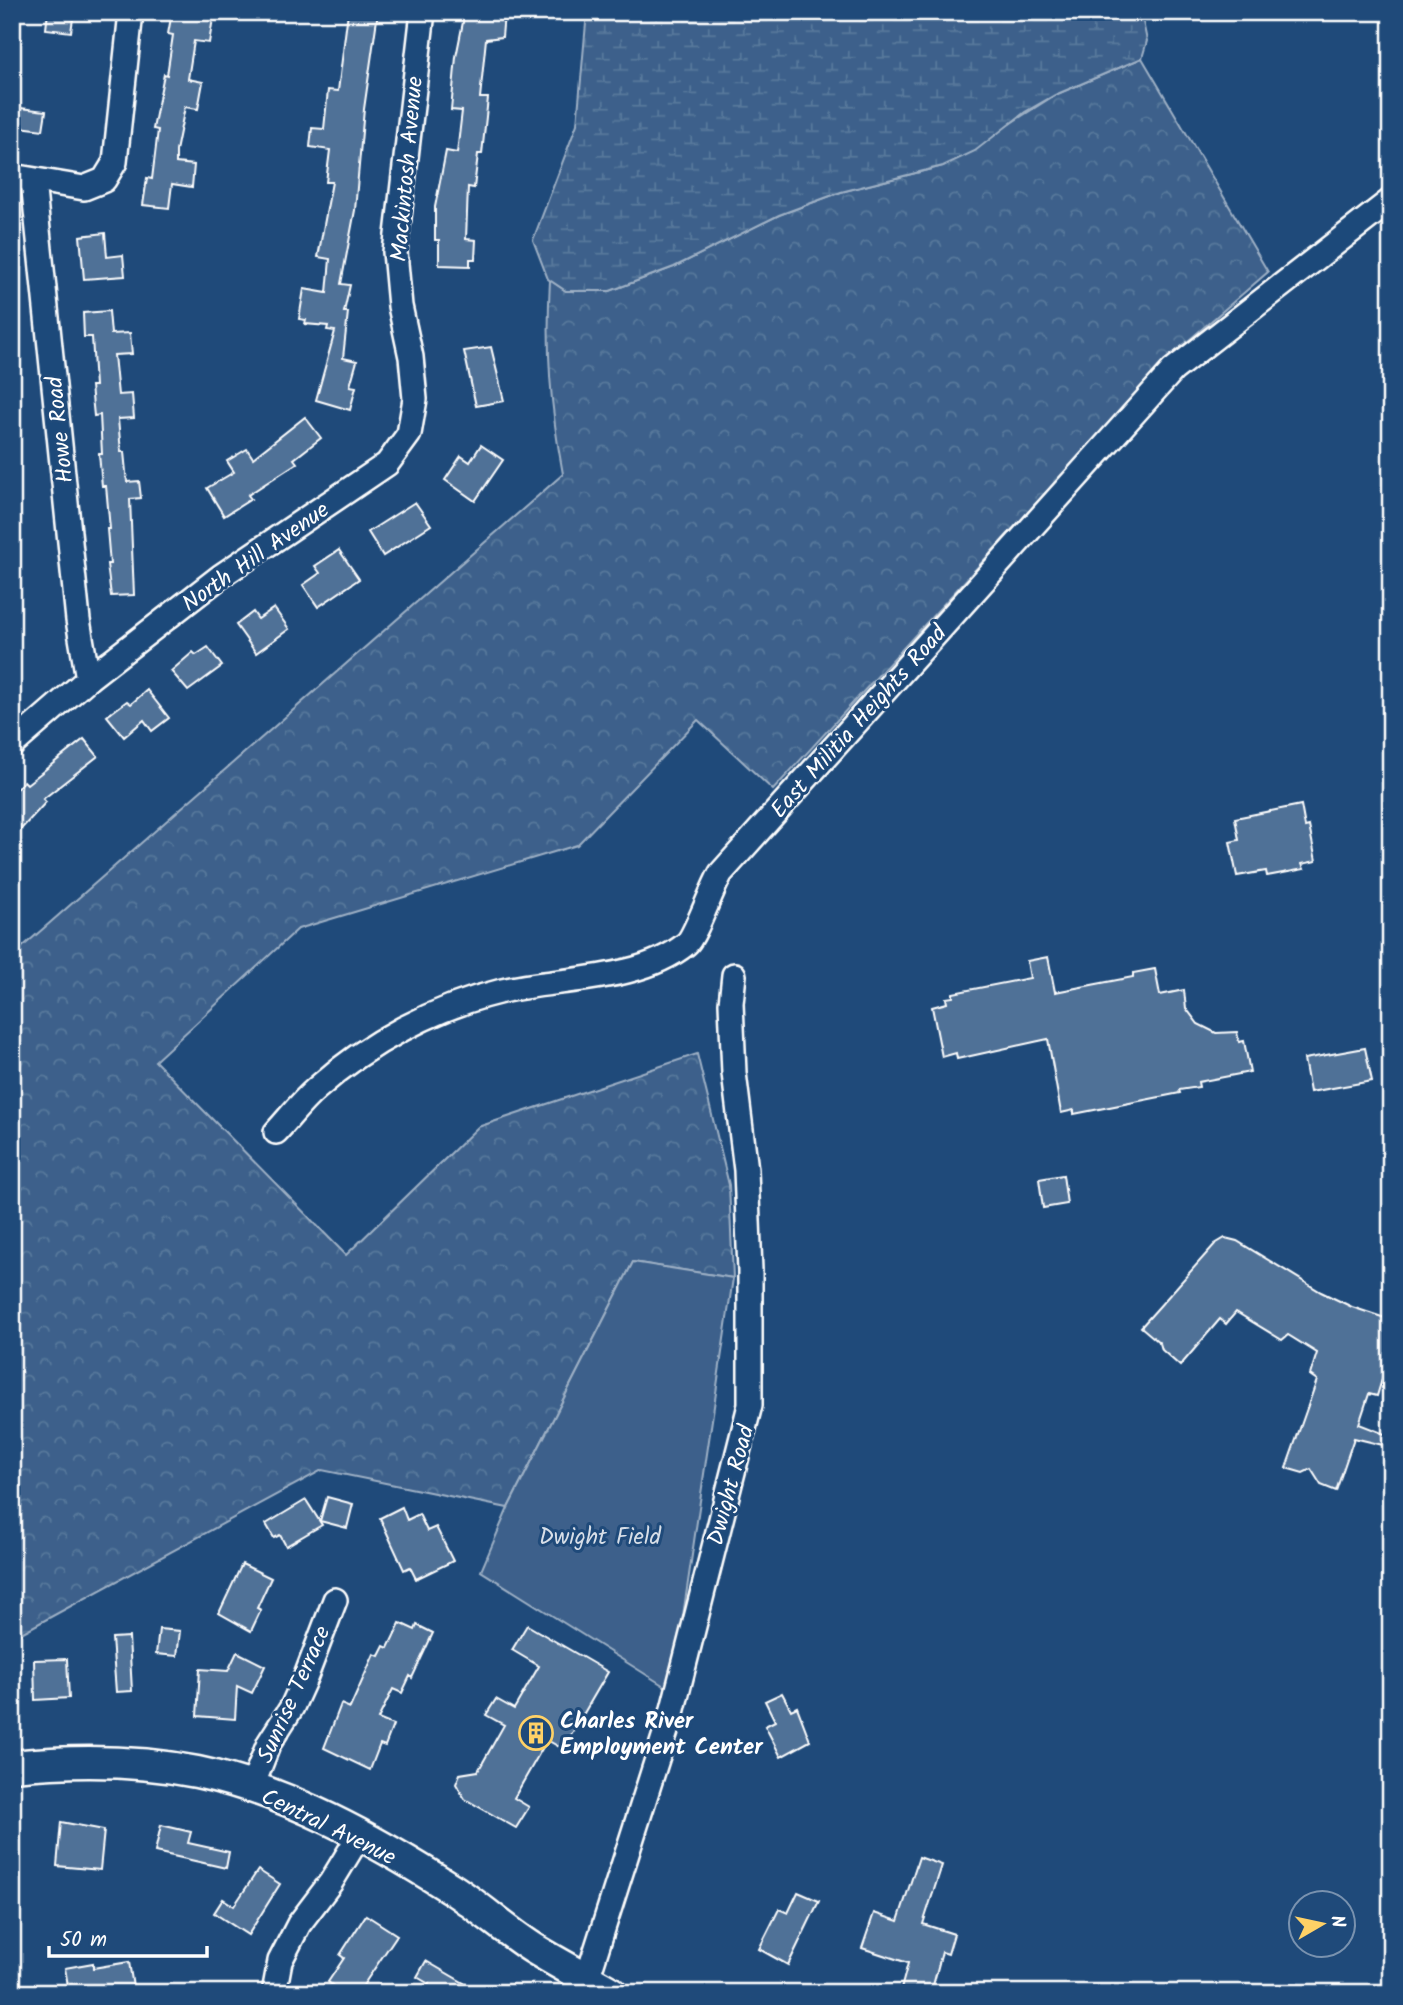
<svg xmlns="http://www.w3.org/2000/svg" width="1403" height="2005" font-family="Kalam,sans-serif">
<defs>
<pattern id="forest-crowns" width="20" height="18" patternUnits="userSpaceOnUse" patternTransform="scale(1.75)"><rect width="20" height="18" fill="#3c618b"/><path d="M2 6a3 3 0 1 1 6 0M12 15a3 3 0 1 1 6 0" fill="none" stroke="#59799c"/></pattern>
<pattern id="wetland-marsh" width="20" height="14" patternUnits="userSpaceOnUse" patternTransform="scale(1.75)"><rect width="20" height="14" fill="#3c618b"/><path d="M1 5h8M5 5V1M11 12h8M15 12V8" fill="none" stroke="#59799c"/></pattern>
</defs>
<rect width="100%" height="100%" fill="#1f4a7a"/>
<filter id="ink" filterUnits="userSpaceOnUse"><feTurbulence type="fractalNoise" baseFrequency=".0143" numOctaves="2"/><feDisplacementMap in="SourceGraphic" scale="14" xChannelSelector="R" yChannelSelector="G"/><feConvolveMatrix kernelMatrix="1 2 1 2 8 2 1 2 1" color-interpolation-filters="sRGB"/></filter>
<g filter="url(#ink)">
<path fill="url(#forest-crowns)" stroke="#9eb0c5" stroke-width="2" d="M 1142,58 L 1268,272 L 1174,353 L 773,790 L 698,720 L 577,845 L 298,929 L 155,1061 L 346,1255 L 478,1127 L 697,1054 L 729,1185 L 733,1278 L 633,1262 L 508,1508 L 322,1470 L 12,1638 L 12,956 L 563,474 C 550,405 546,351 550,280 L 566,291 L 610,291 L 674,267 L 779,215 L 841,192 L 943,166 L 1055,95 Z"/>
<path fill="url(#wetland-marsh)" stroke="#9eb0c5" stroke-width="2" d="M 587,12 L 1141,12 L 1147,41 L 1142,58 L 1055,95 L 1025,112 L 975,151 L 943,166 L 841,192 L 779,215 L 674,267 L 610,291 L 566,291 L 548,279 L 533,240 L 577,124 Z"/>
<path fill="#3c618b" stroke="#9eb0c5" stroke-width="2" d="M 633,1262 L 733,1278 L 680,1636 L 669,1689 L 481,1571 L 508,1508 Z"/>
<g fill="#507197" stroke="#fff" stroke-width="2">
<path d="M 48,12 L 74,12 L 71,32 L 46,29 Z"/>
<path d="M 172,12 L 214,12 L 209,43 L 194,41 L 188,79 L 203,82 L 198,109 L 185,107 L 176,151 L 176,163 L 194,165 L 192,187 L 172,184 L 169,208 L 143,205 L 147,178 L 152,179 L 158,130 L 153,129 L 164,74 L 167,75 L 173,35 L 168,34 Z"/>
<path d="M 348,12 L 378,12 L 364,109 L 355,210 L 341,284 L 350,285 L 344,312 L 348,312 L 343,358 L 357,361 L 350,386 L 356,387 L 350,410 L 316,400 L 335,331 L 327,330 L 328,326 L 305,324 L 306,320 L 299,319 L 304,289 L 327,293 L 330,259 L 318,257 L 332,182 L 326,182 L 330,150 L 310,147 L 312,128 L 324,129 L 328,90 L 338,91 Z"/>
<path d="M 465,12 L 504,13 L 502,37 L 486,39 L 480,98 L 488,98 L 482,154 L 478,154 L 474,188 L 468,187 L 466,239 L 476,240 L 475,259 L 470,259 L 470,266 L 439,265 L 439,240 L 435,240 L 435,207 L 446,151 L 457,153 L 462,111 L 451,110 L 456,57 Z"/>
<path d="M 12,107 L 46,111 L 43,130 L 12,126 Z"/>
<path d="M 105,233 L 107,257 L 123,255 L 125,276 L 84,279 L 80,236 Z"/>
<path d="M 109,311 L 111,334 L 130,333 L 132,354 L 114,355 L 118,395 L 132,394 L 134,418 L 118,419 L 121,452 L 124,452 L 127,482 L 139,481 L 141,498 L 130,499 L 134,595 L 111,596 L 107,564 L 110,564 L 107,529 L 110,529 L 106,486 L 102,486 L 99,454 L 102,454 L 100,415 L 94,416 L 91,386 L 95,386 L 92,337 L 84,337 L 83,313 Z"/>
<path d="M 491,347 L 504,401 L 476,406 L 464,351 Z"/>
<path d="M 305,417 L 321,438 L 294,459 L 297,463 L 248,495 L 251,499 L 224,516 L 207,488 L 234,472 L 227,461 L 247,449 L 253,458 Z"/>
<path d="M 481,445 L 503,460 L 475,501 L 445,480 L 461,456 L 470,462 Z"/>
<path d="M 415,502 L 431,525 L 383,556 L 368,532 Z"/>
<path d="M 339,550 L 359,579 L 318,607 L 303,585 L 320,573 L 315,566 Z"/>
<path d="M 274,608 L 289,629 L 256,653 L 236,625 L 253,612 L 258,619 Z"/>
<path d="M 208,647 L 222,666 L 188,691 L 171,671 L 193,652 L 196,655 Z"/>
<path d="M 147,690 L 169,718 L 152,731 L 144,720 L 124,737 L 107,716 L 127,701 L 131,704 Z"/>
<path d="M 84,739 L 98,756 L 43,799 L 46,802 L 12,839 L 12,794 L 24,781 L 27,784 Z"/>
<path d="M 1301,805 L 1305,827 L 1309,826 L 1316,861 L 1302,864 L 1304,869 L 1267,876 L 1266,871 L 1237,876 L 1230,842 L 1239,840 L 1235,818 Z"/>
<path d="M 1048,957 L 1055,992 L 1133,977 L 1133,973 L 1155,969 L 1160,995 L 1184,990 L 1186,1008 L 1198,1024 L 1216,1033 L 1237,1032 L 1239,1042 L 1244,1041 L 1250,1072 L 1198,1082 L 1199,1087 L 1179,1090 L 1180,1093 L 1074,1114 L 1074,1110 L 1061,1113 L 1048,1039 L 957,1059 L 956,1053 L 942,1057 L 932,1007 L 947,1003 L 946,998 L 953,997 L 953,993 L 1030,978 L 1027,961 Z"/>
<path d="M 1365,1048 L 1372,1081 L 1310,1092 L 1304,1059 Z"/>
<path d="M 1063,1175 L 1067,1204 L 1043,1208 L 1039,1179 Z"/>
<path d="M 1225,1238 L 1237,1241 L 1321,1292 L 1352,1307 L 1391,1320 L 1391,1377 L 1383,1376 L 1377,1396 L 1369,1394 L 1359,1424 L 1390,1436 L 1387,1446 L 1354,1438 L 1336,1491 L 1321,1485 L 1311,1469 L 1303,1473 L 1286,1468 L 1317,1380 L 1310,1375 L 1317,1353 L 1288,1335 L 1282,1340 L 1236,1312 L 1226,1324 L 1220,1319 L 1180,1366 L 1162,1350 L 1160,1343 L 1141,1327 L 1215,1244 Z"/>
<path d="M 327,1497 L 353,1504 L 347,1528 L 320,1521 Z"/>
<path d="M 306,1500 L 322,1525 L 286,1546 L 280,1535 L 274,1538 L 266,1524 Z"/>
<path d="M 402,1507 L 407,1520 L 419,1514 L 427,1531 L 436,1527 L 453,1561 L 416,1579 L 410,1567 L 404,1570 L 380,1518 Z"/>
<path d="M 242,1564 L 271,1578 L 257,1608 L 261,1610 L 251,1631 L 219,1613 Z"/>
<path d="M 400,1623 L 415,1630 L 417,1625 L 433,1633 L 412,1678 L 410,1676 L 402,1693 L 393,1689 L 378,1719 L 393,1725 L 385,1746 L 380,1744 L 370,1770 L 324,1748 L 341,1704 L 350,1708 L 374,1654 L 379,1656 L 384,1646 L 388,1648 Z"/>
<path d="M 527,1625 L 608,1672 L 563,1749 L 547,1740 L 514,1798 L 529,1807 L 516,1828 L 465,1799 L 456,1784 L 460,1774 L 478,1771 L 504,1725 L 486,1715 L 496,1699 L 514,1709 L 539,1666 L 512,1650 Z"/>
<path d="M 159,1629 L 180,1631 L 177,1656 L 156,1654 Z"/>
<path d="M 129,1637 L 132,1691 L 116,1692 L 112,1638 Z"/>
<path d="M 237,1652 L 265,1666 L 252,1693 L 237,1686 L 235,1719 L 197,1716 L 200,1669 L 228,1671 Z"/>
<path d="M 67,1659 L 69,1698 L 35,1700 L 34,1660 Z"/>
<path d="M 782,1693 L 791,1710 L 797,1707 L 810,1741 L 781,1757 L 765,1726 L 775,1721 L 765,1701 Z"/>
<path d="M 61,1822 L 104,1830 L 100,1870 L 57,1866 Z"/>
<path d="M 161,1825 L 191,1832 L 188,1843 L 229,1852 L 226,1868 L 155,1852 Z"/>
<path d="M 919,1857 L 942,1865 L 923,1924 L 954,1934 L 948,1954 L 942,1952 L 931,1993 L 900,1993 L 908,1963 L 862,1948 L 874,1913 L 898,1921 Z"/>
<path d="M 258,1870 L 280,1884 L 248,1935 L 214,1913 L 223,1899 L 234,1906 Z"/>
<path d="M 798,1892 L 819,1901 L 788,1965 L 759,1949 L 779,1909 L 788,1913 Z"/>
<path d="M 366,1915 L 397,1935 L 358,1993 L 343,1993 L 328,1982 L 344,1958 L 340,1955 Z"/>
<path d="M 426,1961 L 481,1993 L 423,1993 L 429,1984 L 417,1977 Z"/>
<path d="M 129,1962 L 134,1993 L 73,1993 L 72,1985 L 68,1986 L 65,1968 L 93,1963 L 93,1968 Z"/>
</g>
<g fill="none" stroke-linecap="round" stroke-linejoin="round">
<g stroke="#fff" stroke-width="28">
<g id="minor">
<path d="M 12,176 L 84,188 L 104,180 L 115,162 L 131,12"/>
<path d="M 33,181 L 78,620 L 88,679"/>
<path d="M 12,745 L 88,679 L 221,576 L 387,464 L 409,434 L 415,399 L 411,357 L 400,306 L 395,252 L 423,12"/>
<path d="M 276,1132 C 289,1118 301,1102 316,1089 C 367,1043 435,1007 502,991 C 558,978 640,982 686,944 C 695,937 712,888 721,873 L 1173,370 L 1391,200"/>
<path d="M 251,1789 L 269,1743 L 292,1707 L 306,1676 L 335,1600"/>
<path d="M 587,1979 L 673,1709 L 750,1405 L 750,1271 L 746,1170 L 734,1073 L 731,1003 L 734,975"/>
<path d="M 274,1993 L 280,1961 L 299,1924 L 331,1882 L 359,1836"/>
</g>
</g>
<g stroke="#fff" stroke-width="35">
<path id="major" d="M 12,1766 C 72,1760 138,1760 197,1772 C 287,1791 375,1840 452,1889 C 480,1907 505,1930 533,1948 C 559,1964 586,1978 612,1993"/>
</g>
<use href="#minor" stroke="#1f4a7a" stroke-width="23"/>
<use href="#major" stroke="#1f4a7a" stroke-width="30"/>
</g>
</g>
<defs>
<g id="building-ring" transform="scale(1.75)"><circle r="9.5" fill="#1f4a7a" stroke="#ffd166" stroke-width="1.5"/><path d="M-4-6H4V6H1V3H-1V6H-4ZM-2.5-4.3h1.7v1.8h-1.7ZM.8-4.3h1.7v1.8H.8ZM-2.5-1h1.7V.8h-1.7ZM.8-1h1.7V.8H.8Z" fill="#ffd166"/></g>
</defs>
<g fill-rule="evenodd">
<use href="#building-ring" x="536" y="1733"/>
</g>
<g text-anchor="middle" stroke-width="6" stroke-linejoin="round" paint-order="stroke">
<g font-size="23" fill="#fff" stroke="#1f4a7a">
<text transform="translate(406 169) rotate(-85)" y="8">Mackintosh Avenue</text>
<text transform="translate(59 430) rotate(-96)" y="8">Howe Road</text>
<text transform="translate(255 556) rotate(-35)" y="8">North Hill Avenue</text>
<text transform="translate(858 721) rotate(-48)" y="8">East Militia Heights Road</text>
<text transform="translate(730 1485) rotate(-75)" y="8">Dwight Road</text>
<text transform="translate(293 1694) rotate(-66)" y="8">Sunrise Terrace</text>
<text transform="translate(329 1826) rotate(26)" y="8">Central Avenue</text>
</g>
<g font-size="23" fill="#d8dfe8" stroke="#1f4a7a">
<text x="600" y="1544">Dwight Field</text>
</g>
<g font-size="23" font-weight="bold" fill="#fff" stroke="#1f4a7a" text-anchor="start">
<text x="560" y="1728">Charles River<tspan x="560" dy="26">Employment Center</tspan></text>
</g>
</g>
<rect width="1403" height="2005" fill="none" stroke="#1f4a7a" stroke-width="42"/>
<rect x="21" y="21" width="1361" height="1963" fill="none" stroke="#fff" stroke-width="2.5" filter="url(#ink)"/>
<g transform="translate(1322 1924) rotate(81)"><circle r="33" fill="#1f4a7a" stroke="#7992af" stroke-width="2"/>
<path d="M0-5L12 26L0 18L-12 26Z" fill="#ffd166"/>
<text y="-10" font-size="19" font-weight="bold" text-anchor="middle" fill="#ffffff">N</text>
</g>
<path d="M49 1946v10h158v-10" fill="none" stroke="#ffffff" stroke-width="3.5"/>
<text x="60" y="1946" font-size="21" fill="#ffffff" stroke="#1f4a7a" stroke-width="5" paint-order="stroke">50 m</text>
</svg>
